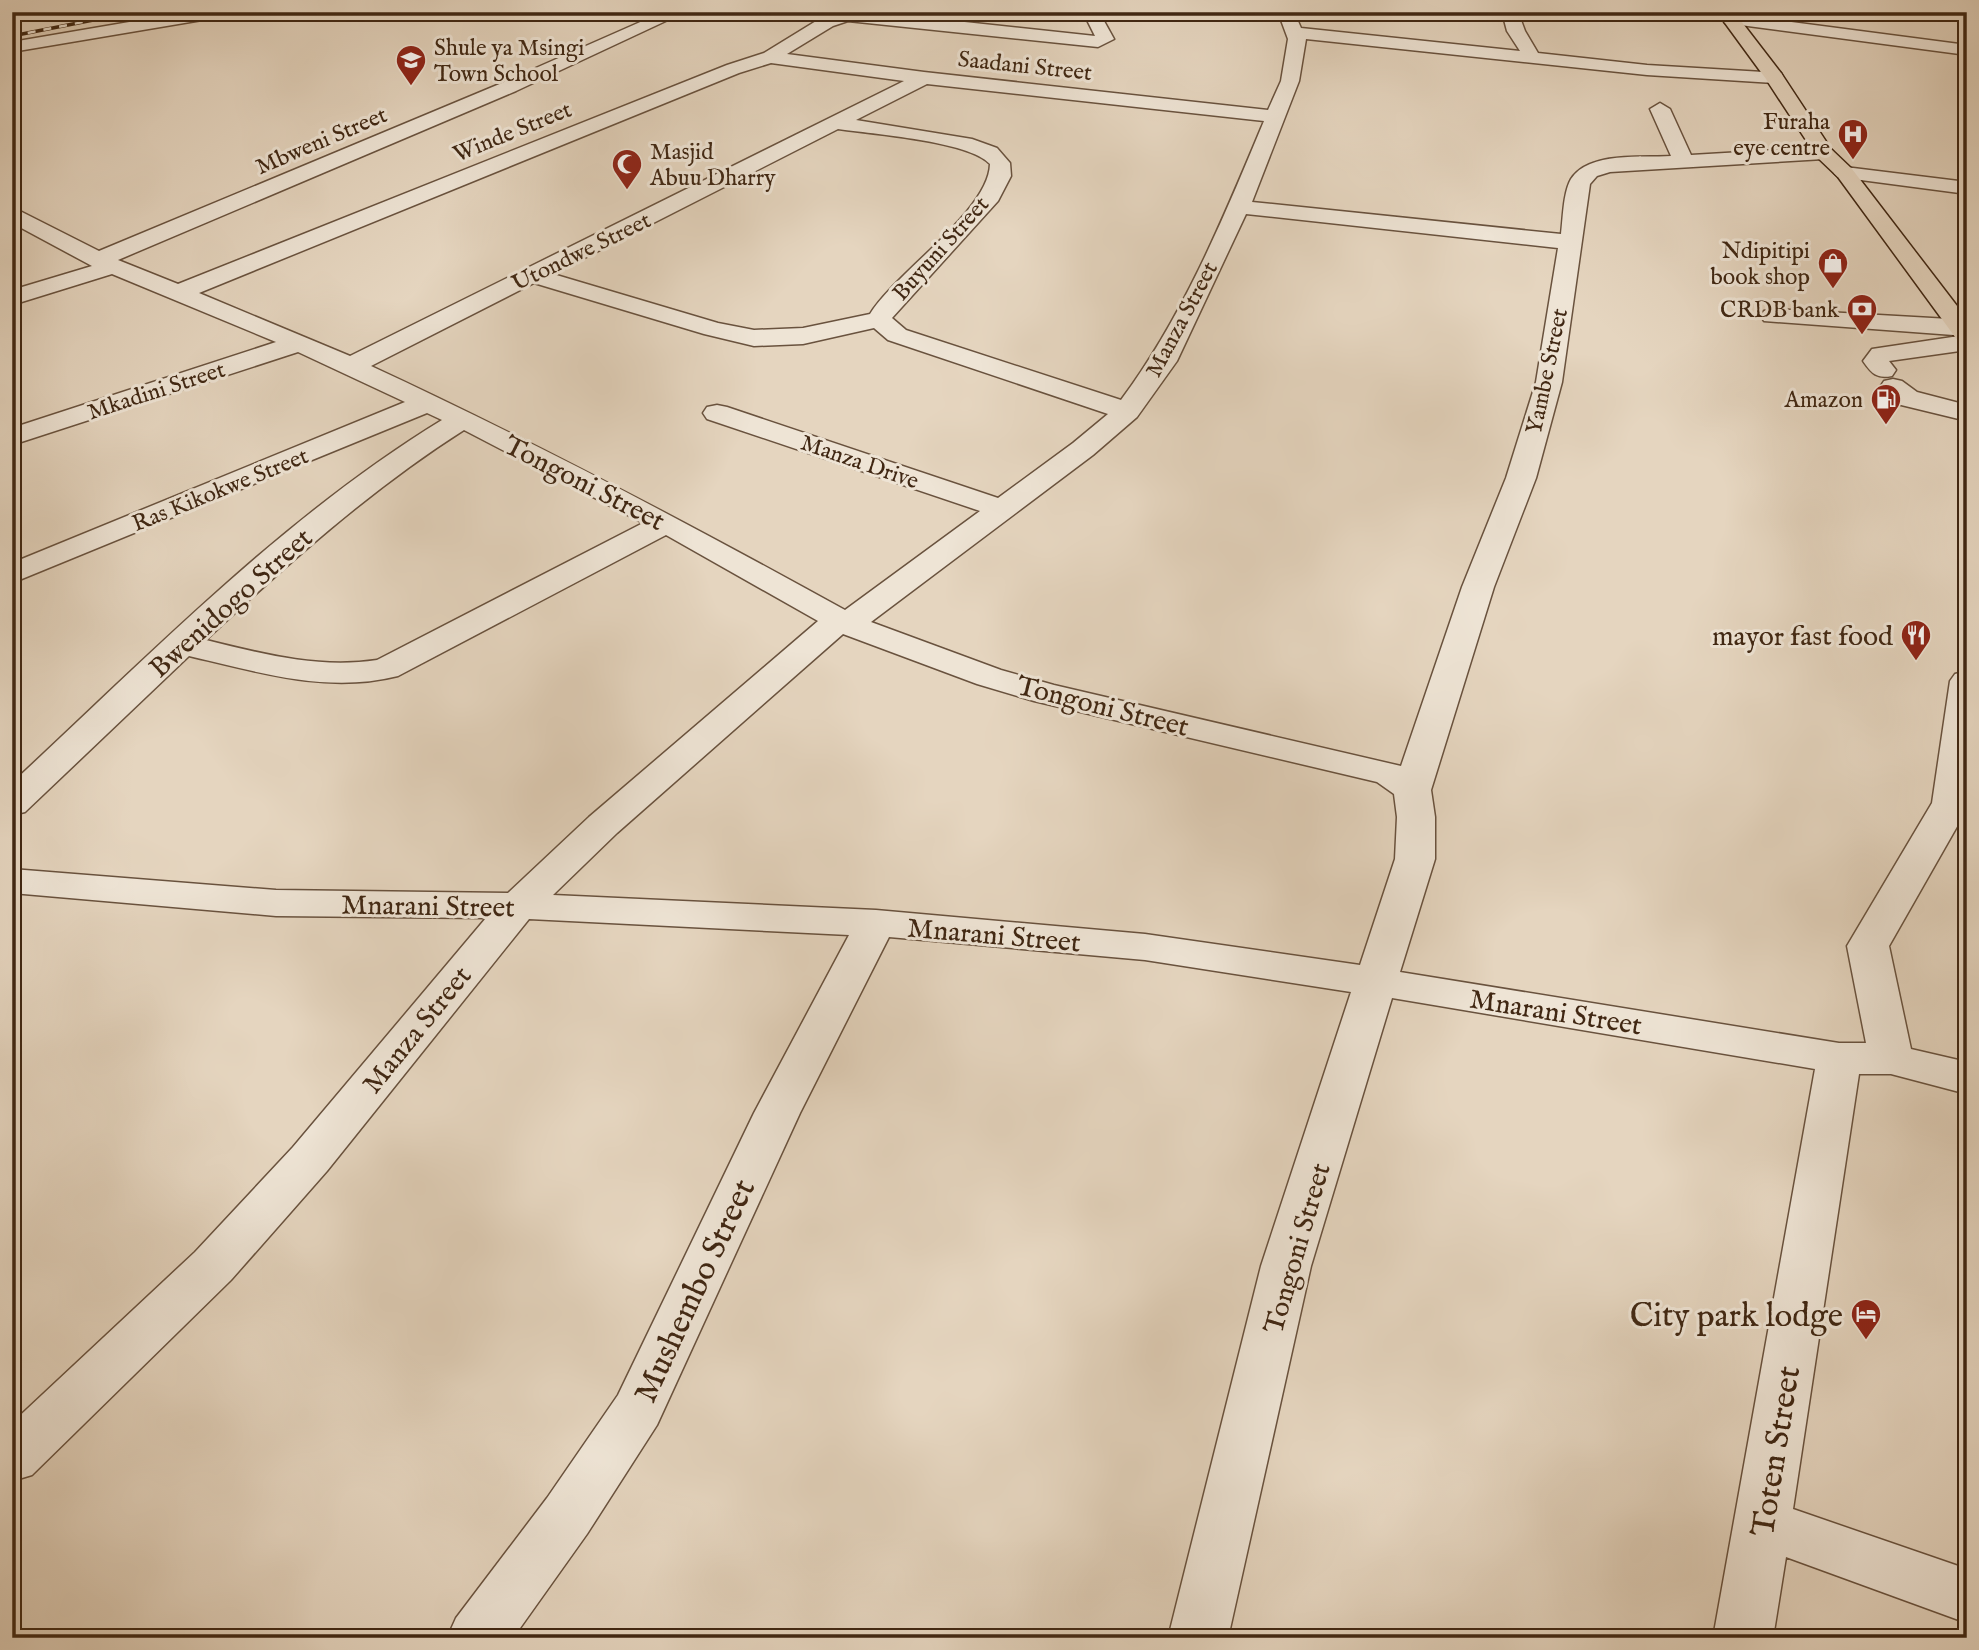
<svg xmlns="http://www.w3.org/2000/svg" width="1979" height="1650" font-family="'IM FELL English',serif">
<rect width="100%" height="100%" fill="#e5d5bf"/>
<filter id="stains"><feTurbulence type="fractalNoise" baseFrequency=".00286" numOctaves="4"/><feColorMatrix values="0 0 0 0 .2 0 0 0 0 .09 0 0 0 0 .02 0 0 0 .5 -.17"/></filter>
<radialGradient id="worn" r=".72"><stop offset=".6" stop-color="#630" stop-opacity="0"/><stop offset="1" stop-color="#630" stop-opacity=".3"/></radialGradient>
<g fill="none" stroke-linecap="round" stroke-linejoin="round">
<g stroke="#69523e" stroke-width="3">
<g id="minor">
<path d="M 188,12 L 228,12 L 220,17 L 12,52 L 12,42 Z"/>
<path d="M 663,12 L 685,12 L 516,91 L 118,260 L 178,284 L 727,65 L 764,53 L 821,18 L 840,12 L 872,12 L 1095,36 L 1083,12 L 1099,12 L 1114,39 L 1098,47 L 848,21 L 833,26 L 787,54 L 924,72 L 1268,110 L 1281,81 L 1288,39 L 1278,12 L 1294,12 L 1301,28 L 1520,51 L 1507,31 L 1502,12 L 1518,12 L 1525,31 L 1538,53 L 1647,65 L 1781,73 L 1783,77 L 1781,81 L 1774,83 L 1647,75 L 1306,39 L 1299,81 L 1252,202 L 1561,234 C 1563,219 1563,193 1571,179 C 1589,151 1642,158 1671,156 L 1650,109 L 1660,103 L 1670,109 L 1691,155 L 1824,147 L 1831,149 L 1834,153 L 1831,157 L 1824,159 L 1610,172 L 1597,176 L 1590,184 L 1562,382 L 1536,478 L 1494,587 L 1431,790 L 1435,817 L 1435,859 L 1400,972 L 1839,1043 L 1866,1043 L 1847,946 L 1932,803 L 1950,681 L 1955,674 L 1967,671 L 1967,809 L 1889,946 L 1911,1049 L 1967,1062 L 1967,1094 L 1891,1074 L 1859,1074 L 1793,1509 L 1967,1569 L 1967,1623 L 1786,1557 L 1773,1638 L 1713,1638 L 1815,1069 L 1392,998 L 1311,1266 L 1228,1638 L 1168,1638 L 1261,1266 L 1351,992 L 1145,960 L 889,937 L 800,1113 L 657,1425 L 587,1534 L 513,1638 L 447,1638 L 456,1618 L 547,1498 L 618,1395 L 754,1113 L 849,935 L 529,919 L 327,1171 L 231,1280 L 32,1475 L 12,1481 L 12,1423 L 195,1252 L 293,1147 L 486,918 L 276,916 L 12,893 L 12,869 L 276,890 L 508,893 L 589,817 L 818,621 L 666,535 L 398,676 C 327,694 258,672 189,656 L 25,812 L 12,815 L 12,783 C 149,656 282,518 442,420 L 427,413 L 12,583 L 12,563 L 405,402 L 298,352 L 12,445 L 12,428 L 276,342 L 112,274 L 12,305 L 12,290 L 92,266 L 12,223 L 12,207 L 99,251 L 502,83 ZM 771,63 L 904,81 L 350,356 L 199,293 L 739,73 ZM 927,84 L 1264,121 C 1224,217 1183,317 1121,400 L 906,330 L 892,318 L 998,201 L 1011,176 L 1010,163 L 997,148 L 972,139 L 856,120 ZM 838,129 C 872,134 969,141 990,164 C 989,211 896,272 870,314 L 803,328 L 754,330 L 718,323 L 553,274 ZM 1246,214 L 1558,248 L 1536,382 L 1506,478 L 1462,587 L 1401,766 L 1054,685 L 1001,670 L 871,622 L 1093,455 L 1137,417 L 1177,361 ZM 534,283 L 704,334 L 754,346 L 803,344 L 874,328 L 888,340 L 1108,414 L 1073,443 L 998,498 L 727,407 L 717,405 L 707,407 L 703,413 L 707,419 L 980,511 L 845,610 C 689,524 533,441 371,366 ZM 464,430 L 643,523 L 377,660 C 319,669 263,654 206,640 C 287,564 370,490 464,430 ZM 843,634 L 977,684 L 1034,701 L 1377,782 L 1394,794 L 1397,817 L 1395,859 L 1360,965 L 1145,934 L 876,910 L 553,895 L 617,833 Z"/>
<path d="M 1939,12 L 1967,12 L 1967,20 L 1941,16 Z"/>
<path d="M 1731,14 L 1967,45 L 1967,55 L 1725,23 L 1723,19 L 1725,15 Z"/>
<path d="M 1845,167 L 1967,182 L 1967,194 L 1838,177 L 1834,173 L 1838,169 Z"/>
<path d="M 1773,309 L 1967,320 L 1967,336 L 1764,321 L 1761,316 L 1764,311 Z"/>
<path d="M 1959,336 L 1967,338 L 1967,350 L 1889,361 L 1896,370 L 1892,376 C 1877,379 1872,374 1863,361 L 1872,349 Z"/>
<path d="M 1893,379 L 1902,381 L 1917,392 L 1967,405 L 1967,421 L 1897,404 L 1880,387 L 1884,381 Z"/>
</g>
</g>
<g stroke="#402713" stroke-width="3">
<path id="highway" d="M 1717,12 L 1734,12 L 1781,73 L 1831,149 L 1852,169 L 1967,319 L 1967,344 L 1958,341 L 1838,177 L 1817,157 L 1766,79 Z"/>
</g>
<use href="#minor" fill="#eee4d5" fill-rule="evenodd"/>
<use href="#highway" fill="#e5d5bf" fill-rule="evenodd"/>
<g stroke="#402713" stroke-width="3.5">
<path id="rail" d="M 12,36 L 134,12"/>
</g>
<use href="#rail" stroke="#eee4d5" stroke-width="2.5" stroke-dasharray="8" stroke-linecap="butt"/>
</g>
<defs>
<g id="school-pin" transform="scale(1.575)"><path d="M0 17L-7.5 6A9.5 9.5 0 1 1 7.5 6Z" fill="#8f2418" stroke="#eee4d5"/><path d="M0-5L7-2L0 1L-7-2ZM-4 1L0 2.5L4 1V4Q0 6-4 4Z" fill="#fff"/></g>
<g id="hospital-pin" transform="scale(1.575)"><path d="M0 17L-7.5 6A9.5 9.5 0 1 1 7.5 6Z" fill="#8f2418" stroke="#eee4d5"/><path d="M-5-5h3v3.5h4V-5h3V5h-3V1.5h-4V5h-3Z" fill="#fff"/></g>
<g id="mosque-pin" transform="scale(1.575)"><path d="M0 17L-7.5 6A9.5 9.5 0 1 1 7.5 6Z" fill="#8f2418" stroke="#eee4d5"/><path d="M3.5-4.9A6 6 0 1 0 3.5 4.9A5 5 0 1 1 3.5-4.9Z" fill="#fff"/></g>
<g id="shop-pin" transform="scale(1.575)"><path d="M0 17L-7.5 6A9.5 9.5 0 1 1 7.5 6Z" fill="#8f2418" stroke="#eee4d5"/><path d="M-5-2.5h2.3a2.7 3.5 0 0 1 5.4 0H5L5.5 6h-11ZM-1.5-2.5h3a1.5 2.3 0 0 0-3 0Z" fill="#fff"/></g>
<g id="bank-pin" transform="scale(1.575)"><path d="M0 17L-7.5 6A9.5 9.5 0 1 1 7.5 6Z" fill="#8f2418" stroke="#eee4d5"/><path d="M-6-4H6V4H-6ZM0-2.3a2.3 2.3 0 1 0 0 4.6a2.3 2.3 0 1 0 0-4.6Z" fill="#fff"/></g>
<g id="fuel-pin" transform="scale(1.575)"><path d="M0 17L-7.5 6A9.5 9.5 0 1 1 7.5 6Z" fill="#8f2418" stroke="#eee4d5"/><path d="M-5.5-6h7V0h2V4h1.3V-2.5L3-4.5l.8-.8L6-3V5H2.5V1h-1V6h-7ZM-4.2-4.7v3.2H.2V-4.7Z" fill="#fff"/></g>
<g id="restaurant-pin" transform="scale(1.575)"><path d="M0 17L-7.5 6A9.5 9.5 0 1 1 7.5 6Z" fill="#8f2418" stroke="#eee4d5"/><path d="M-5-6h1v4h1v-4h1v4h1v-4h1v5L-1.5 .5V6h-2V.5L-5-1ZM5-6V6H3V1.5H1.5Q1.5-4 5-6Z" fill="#fff"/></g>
<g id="hotel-pin" transform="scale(1.575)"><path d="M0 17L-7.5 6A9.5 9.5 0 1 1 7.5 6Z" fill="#8f2418" stroke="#eee4d5"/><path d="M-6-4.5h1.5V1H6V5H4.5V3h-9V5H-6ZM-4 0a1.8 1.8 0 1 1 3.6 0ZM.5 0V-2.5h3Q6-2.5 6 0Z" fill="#fff"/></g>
</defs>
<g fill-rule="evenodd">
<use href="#school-pin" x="411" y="60"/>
<use href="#hospital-pin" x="1853" y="134"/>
<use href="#mosque-pin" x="627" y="164"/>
<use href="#shop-pin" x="1833" y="263"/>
<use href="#bank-pin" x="1862" y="309"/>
<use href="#fuel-pin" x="1886" y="399"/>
<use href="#restaurant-pin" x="1916" y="635"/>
<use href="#hotel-pin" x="1866" y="1314"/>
</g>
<g text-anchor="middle" stroke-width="6" stroke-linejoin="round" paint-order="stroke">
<g font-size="23" fill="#402713" stroke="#eee4d5" text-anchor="end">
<text x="434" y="55" text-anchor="start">Shule ya Msingi<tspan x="434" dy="26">Town School</tspan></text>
<text x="1830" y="129">Furaha<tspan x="1830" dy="26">eye centre</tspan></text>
<text x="650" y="159" text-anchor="start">Masjid<tspan x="650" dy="26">Abuu Dharry</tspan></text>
<text x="1810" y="258">Ndipitipi<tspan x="1810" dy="26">book shop</tspan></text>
<text x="1839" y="317">CRDB bank</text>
<text x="1863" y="407">Amazon</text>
</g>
<g font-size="23" fill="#402713" stroke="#eee4d5">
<text transform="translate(1025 65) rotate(6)" y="8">Saadani Street</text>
<text transform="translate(512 131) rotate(-22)" y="8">Winde Street</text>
<text transform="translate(321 140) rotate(-23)" y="8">Mbweni Street</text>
<text transform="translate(940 248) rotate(-48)" y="8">Buyuni Street</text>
<text transform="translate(581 251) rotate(-26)" y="8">Utondwe Street</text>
<text transform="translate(1181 319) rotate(-62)" y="8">Manza Street</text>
<text transform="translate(1546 371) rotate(-78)" y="8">Yambe Street</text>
<text transform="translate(156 390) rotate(-18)" y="8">Mkadini Street</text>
<text transform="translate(860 461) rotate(19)" y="8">Manza Drive</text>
<text transform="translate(220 489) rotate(-22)" y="8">Ras Kikokwe Street</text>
</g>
<g font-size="28" fill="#402713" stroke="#eee4d5">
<text transform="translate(585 482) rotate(27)" y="10">Tongoni Street</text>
<text transform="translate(230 602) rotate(-42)" y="10">Bwenidogo Street</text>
<text transform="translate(1103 705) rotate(14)" y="10">Tongoni Street</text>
<text transform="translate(428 905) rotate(1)" y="10">Mnarani Street</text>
<text transform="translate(994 934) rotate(5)" y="10">Mnarani Street</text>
<text transform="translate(1556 1011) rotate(9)" y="10">Mnarani Street</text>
<text transform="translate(416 1029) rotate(-51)" y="10">Manza Street</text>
<text transform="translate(1296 1248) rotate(-74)" y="10">Tongoni Street</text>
</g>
<g font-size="28" fill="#402713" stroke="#eee4d5" text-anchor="end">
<text x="1893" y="645">mayor fast food</text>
</g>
<g font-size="33" fill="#402713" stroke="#eee4d5">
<text transform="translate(693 1290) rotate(-65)" y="12">Mushembo Street</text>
<text transform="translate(1774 1451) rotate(-81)" y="12">Toten Street</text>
</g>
<g font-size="33" fill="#402713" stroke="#eee4d5" text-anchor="end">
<text x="1843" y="1326">City park lodge</text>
</g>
</g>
<rect width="1979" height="1650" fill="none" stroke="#e5d5bf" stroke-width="42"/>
<rect x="14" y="14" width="1951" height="1622" fill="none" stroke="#402713" stroke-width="3.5"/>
<rect x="21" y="21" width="1937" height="1608" fill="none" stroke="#402713" stroke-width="2"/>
<rect width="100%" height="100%" filter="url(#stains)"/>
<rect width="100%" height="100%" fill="url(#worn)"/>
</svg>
